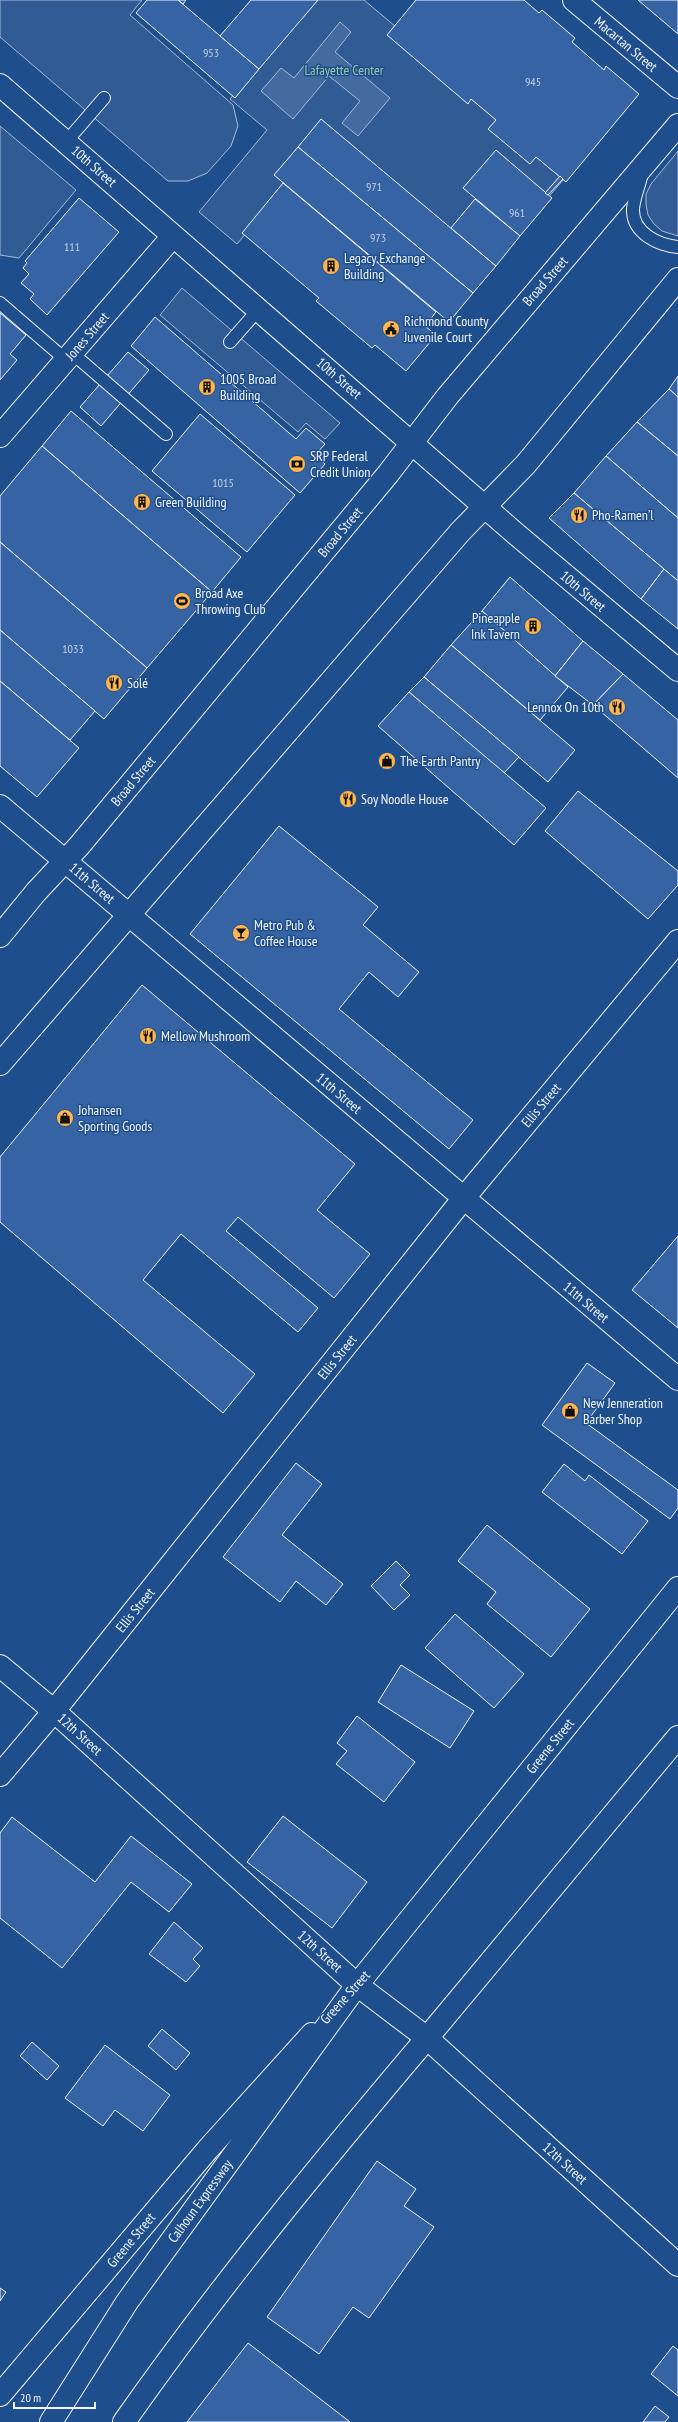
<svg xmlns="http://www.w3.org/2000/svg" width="678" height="2422" font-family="'PT Sans Narrow',sans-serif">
<rect width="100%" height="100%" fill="#1f4e8c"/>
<g fill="#305b95" stroke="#a8bbd7">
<path d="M 0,0 L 142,0 L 130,15 L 233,105 L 238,126 L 231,146 L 207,173 L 188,181 L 168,181 L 0,37 Z"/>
<path d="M 313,0 L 364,0 L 569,173 L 546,200 L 507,167 L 449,236 L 328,135 L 237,244 L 199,212 L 267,130 L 230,99 Z"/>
<path d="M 0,126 L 76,190 L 19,258 L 0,255 Z"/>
<path d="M 678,151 L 678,236 L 662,231 L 654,224 L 648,215 L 646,204 L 646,194 L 651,184 Z"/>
<path d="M 182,288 L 340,423 L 325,439 L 306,423 L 298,432 L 160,315 Z"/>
</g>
<path fill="#446ba0" stroke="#a8bbd7" d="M 340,22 L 351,32 L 335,52 L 390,98 L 358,136 L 342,123 L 360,101 L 329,76 L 293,119 L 261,91 L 281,68 L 294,78 Z"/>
<g fill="#3563a3" stroke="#f2f6ff">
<path d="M 147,0 L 178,0 L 259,69 L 235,98 L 136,13 Z"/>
<path d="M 178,0 L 186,0 L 183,4 Z"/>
<path d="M 251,0 L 318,0 L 259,69 L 220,36 Z"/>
<path d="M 416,0 L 524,0 L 539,13 L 542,10 L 575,38 L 572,42 L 604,70 L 606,66 L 639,94 L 566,182 L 536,157 L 530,164 L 488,129 L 496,120 L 471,99 L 468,104 L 387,35 Z"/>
<path d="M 638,0 L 678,0 L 678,34 Z"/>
<path d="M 321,119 L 496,266 L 473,293 L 298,147 Z"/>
<path d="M 298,147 L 473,293 L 449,322 L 274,175 Z"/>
<path d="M 496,150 L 552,198 L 520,236 L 463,188 Z"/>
<path d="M 560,176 L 563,179 L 548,195 L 545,193 Z"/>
<path d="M 283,183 L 436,312 L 425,326 L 436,335 L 406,371 L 375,345 L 372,348 L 316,301 L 319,298 L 242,233 Z"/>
<path d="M 79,198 L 119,232 L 47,315 L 30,299 L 34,294 L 21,283 L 29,274 L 23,268 L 27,263 L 25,261 Z"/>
<path d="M 475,199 L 520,236 L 496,266 L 451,228 Z"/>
<path d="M 0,313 L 26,335 L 10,354 L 17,360 L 0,380 Z"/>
<path d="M 155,317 L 296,439 L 306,428 L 325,444 L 315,455 L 325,464 L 300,493 L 131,346 Z"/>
<path d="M 128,352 L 149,370 L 101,426 L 80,407 Z"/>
<path d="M 678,376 L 678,397 L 669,389 Z"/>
<path d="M 669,389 L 678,397 L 678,456 L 637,422 Z"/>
<path d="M 71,411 L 241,557 L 212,592 L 42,446 Z"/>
<path d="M 200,414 L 295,495 L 247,552 L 152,471 Z"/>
<path d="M 637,422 L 678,456 L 678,518 L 606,456 Z"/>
<path d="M 42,446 L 212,592 L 147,668 L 0,542 L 0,496 Z"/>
<path d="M 606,456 L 678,518 L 678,581 L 574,493 Z"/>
<path d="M 574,493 L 664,569 L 641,599 L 549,518 Z"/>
<path d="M 0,542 L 147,668 L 104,719 L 0,630 Z"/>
<path d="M 664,569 L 678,581 L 678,629 L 641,599 Z"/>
<path d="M 510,577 L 583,641 L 555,676 L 482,611 Z"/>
<path d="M 482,611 L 568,687 L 540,720 L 451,645 Z"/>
<path d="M 0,630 L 95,711 L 70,740 L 0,681 Z"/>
<path d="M 583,641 L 623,674 L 593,705 L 555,676 Z"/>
<path d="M 451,645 L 575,750 L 548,782 L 424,677 Z"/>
<path d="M 623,674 L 678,720 L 678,778 L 593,705 Z"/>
<path d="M 424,677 L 519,757 L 503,774 L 409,692 Z"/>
<path d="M 0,681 L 79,748 L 37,797 L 0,766 Z"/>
<path d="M 409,692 L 546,808 L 514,845 L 378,726 Z"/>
<path d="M 578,791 L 678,871 L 678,885 L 648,919 L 545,831 Z"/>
<path d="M 279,826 L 378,907 L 363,925 L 419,972 L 398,997 L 369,972 L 339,1009 L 473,1120 L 449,1149 L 190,934 Z"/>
<path d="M 142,985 L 355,1164 L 317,1210 L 370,1254 L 334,1298 L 238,1217 L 226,1231 L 318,1308 L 298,1332 L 181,1234 L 143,1280 L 255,1374 L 223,1413 L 0,1222 L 0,1157 Z"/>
<path d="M 678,1236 L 678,1328 L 632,1290 Z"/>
<path d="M 587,1363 L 615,1383 L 586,1423 L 678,1490 L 678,1508 L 670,1519 L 542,1425 Z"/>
<path d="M 296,1463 L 322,1484 L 282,1535 L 343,1584 L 326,1605 L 296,1581 L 280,1602 L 223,1557 Z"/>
<path d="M 564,1464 L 585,1481 L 589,1475 L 648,1521 L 622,1554 L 542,1492 Z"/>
<path d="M 487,1525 L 590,1609 L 551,1657 L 487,1604 L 496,1592 L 458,1561 Z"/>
<path d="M 396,1561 L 410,1575 L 400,1585 L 410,1595 L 394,1610 L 371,1586 Z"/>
<path d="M 455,1614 L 524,1674 L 494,1708 L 425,1648 Z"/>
<path d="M 401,1665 L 474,1711 L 450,1748 L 378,1702 Z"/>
<path d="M 357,1716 L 415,1762 L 384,1802 L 336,1764 L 347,1751 L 337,1743 Z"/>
<path d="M 283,1816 L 367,1882 L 332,1928 L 247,1862 Z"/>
<path d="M 12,1817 L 95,1882 L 131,1836 L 192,1884 L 169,1912 L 131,1882 L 62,1968 L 0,1918 L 0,1833 Z"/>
<path d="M 174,1922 L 203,1948 L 193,1959 L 200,1966 L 186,1982 L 149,1954 Z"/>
<path d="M 162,2029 L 190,2053 L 176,2070 L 148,2046 Z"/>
<path d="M 32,2042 L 59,2066 L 47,2080 L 20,2056 Z"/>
<path d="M 105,2045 L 170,2095 L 143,2131 L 115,2110 L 103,2126 L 65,2098 Z"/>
<path d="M 377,2161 L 416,2189 L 404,2206 L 434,2227 L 369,2318 L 353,2307 L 319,2354 L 267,2317 Z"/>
<path d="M 0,2288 L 6,2292 L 0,2301 Z"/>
<path d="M 248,2343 L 350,2422 L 187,2422 Z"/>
<path d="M 673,2346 L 678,2350 L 678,2396 L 651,2374 Z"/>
<path d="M 655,2406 L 669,2417 L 665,2422 L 643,2422 Z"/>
</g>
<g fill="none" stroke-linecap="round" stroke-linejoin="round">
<g stroke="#f2f6ff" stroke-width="14">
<g id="lane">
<path d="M 66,142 L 104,98"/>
<path d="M 642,173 C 640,184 634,197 633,209 C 632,233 658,245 678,247"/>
<path d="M 0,303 L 66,360"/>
<path d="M 230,342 L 258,310"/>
<path d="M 72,353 L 166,434"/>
</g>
</g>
<g stroke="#f2f6ff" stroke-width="24">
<g id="street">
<path d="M 574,0 L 678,87"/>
<path d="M 0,85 L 516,534 L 678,670"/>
<path d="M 0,436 L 173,236"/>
<path d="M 0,1775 L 54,1711 L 463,1199 L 678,941"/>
</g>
</g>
<g stroke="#f2f6ff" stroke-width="24">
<g id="secondary">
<path d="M 0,806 L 678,1379"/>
<path d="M 0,1666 L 54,1711 L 357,1985 L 427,2038 L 678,2265"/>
<path d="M 0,2395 L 208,2149 L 312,2034"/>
</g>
</g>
<g stroke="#f2f6ff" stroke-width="24">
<g id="primary">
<path d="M 0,936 L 36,892 L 79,846 L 388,474 L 447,397 L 678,125"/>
<path d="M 0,1064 L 460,532 L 526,464 L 678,279"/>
<path d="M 357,1985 L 678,1588"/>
<path d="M 427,2038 L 678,1737"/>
</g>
</g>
<g stroke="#f2f6ff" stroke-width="24">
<g id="highway">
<path d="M 51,2422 L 127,2302 L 357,1985"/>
<path d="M 124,2422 C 218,2288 322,2162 427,2038"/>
</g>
</g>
<use href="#lane" stroke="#1f4e8c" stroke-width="12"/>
<use href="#street" stroke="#1f4e8c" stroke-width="22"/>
<use href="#secondary" stroke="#1f4e8c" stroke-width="22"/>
<use href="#primary" stroke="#1f4e8c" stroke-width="22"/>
<use href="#highway" stroke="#1f4e8c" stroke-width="22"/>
</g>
<defs>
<g id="building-disc" transform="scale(0.9)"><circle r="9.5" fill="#ffb74d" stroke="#1f4e8c"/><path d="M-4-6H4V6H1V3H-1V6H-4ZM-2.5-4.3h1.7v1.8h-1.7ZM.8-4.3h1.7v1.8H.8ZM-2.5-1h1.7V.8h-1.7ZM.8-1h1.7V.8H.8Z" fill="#111"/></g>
<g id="civic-disc" transform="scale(0.9)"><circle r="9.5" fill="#ffb74d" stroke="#1f4e8c"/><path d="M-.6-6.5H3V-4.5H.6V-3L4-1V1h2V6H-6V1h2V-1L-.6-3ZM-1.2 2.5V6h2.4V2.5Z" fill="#111"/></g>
<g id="bank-disc" transform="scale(0.9)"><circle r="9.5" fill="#ffb74d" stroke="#1f4e8c"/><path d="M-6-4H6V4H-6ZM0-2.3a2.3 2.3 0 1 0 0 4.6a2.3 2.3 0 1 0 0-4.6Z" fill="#111"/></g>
<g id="restaurant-disc" transform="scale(0.9)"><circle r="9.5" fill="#ffb74d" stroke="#1f4e8c"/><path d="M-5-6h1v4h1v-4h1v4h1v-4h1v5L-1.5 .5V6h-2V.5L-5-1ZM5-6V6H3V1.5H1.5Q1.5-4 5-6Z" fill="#111"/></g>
<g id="stadium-disc" transform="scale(0.9)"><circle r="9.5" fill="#ffb74d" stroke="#1f4e8c"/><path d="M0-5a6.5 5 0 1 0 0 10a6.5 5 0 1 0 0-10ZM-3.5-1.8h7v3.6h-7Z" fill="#111"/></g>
<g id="shop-disc" transform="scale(0.9)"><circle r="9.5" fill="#ffb74d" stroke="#1f4e8c"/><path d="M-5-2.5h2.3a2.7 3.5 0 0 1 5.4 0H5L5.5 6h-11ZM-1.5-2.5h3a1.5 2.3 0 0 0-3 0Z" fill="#111"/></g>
<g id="bar-disc" transform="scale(0.9)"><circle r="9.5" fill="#ffb74d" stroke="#1f4e8c"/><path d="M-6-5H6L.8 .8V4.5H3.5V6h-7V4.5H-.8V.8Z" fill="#111"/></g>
</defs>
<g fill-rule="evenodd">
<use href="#building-disc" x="331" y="266"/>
<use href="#civic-disc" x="391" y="329"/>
<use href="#building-disc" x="207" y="387"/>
<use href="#bank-disc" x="297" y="464"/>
<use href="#building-disc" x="142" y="502"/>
<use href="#restaurant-disc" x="579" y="515"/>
<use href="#stadium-disc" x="182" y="601"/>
<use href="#building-disc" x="533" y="626"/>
<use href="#restaurant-disc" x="114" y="683"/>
<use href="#restaurant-disc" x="617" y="707"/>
<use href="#shop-disc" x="387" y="761"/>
<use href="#restaurant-disc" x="348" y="799"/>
<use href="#bar-disc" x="241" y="933"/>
<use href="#restaurant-disc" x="148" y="1036"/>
<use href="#shop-disc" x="65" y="1118"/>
<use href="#shop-disc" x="570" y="1411"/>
</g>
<g text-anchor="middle" stroke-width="3" stroke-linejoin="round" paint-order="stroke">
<g font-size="12" fill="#c3d1e8">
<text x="211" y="57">953</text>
<text x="533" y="86">945</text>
<text x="374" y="191">971</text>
<text x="517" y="217">961</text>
<text x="378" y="242">973</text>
<text x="72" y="251">111</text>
<text x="223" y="487">1015</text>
<text x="73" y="653">1033</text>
</g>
<g font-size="14" fill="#f2f6ff" stroke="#1f4e8c">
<text transform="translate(626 44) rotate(40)" y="5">Macartan Street</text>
<text transform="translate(94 166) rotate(41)" y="5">10th Street</text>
<text transform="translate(545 281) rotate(-49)" y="5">Broad Street</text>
<text transform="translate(87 336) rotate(-49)" y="5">Jones Street</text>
<text transform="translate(339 378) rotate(41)" y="5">10th Street</text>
<text transform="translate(340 532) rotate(-50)" y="5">Broad Street</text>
<text transform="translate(583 591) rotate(40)" y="5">10th Street</text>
<text transform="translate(133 781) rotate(-50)" y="5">Broad Street</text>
<text transform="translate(92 883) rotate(40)" y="5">11th Street</text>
<text transform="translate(339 1093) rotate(40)" y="5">11th Street</text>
<text transform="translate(541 1105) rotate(-50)" y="5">Ellis Street</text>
<text transform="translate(586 1302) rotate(40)" y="5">11th Street</text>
<text transform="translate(337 1357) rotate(-51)" y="5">Ellis Street</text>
<text transform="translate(135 1610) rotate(-51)" y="5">Ellis Street</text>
<text transform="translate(80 1734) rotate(42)" y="5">12th Street</text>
<text transform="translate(550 1746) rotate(-51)" y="5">Greene Street</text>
<text transform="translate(320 1951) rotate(42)" y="5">12th Street</text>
<text transform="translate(345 1997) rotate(-48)" y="5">Greene Street</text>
<text transform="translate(565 2163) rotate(42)" y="5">12th Street</text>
<text transform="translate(200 2201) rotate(-54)" y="5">Calhoun Expressway</text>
<text transform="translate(131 2240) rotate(-50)" y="5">Greene Street</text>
</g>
<g font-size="14" fill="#97c8a6" stroke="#1f4e8c">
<text x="344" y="75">Lafayette Center</text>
</g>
<g font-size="14" fill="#f2f6ff" stroke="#1f4e8c" text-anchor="start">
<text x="344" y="263">Legacy Exchange<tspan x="344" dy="16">Building</tspan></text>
<text x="404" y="326">Richmond County<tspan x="404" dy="16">Juvenile Court</tspan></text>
<text x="220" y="384">1005 Broad<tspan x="220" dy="16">Building</tspan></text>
<text x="310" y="461">SRP Federal<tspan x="310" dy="16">Credit Union</tspan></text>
<text x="155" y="507">Green Building</text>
<text x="592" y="520">Pho-Ramen’l</text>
<text x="195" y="598">Broad Axe<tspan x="195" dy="16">Throwing Club</tspan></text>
<text x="520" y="623" text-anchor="end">Pineapple<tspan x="520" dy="16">Ink Tavern</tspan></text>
<text x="127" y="688">Solé</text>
<text x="604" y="712" text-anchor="end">Lennox On 10th</text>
<text x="400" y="766">The Earth Pantry</text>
<text x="361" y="804">Soy Noodle House</text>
<text x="254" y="930">Metro Pub &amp;<tspan x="254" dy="16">Coffee House</tspan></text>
<text x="161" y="1041">Mellow Mushroom</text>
<text x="78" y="1115">Johansen<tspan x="78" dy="16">Sporting Goods</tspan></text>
<text x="583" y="1408">New Jenneration<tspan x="583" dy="16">Barber Shop</tspan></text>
</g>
</g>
<path d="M14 2402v6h81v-6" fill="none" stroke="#f2f6ff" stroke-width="2"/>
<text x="20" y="2402" font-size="12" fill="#f2f6ff" stroke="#1f4e8c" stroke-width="3" paint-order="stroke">20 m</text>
</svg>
